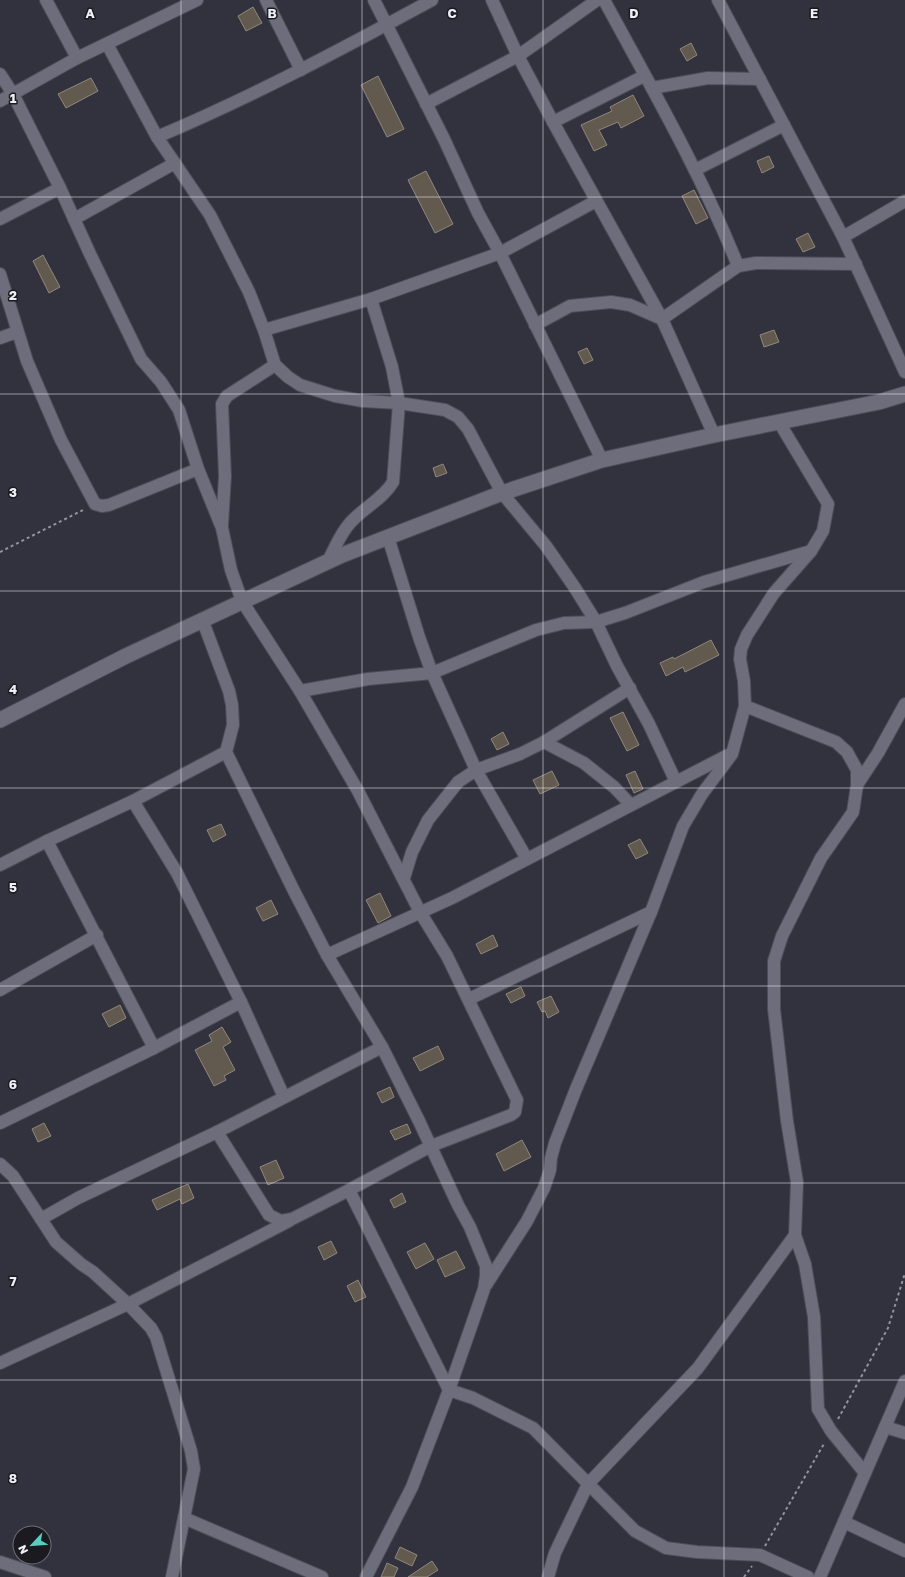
<svg xmlns="http://www.w3.org/2000/svg" width="905" height="1577" font-family="'Golos Text',sans-serif">
<rect width="100%" height="100%" fill="#32313e"/>
<g fill="#625a4e" stroke="#91887b">
<path d="M 253,7 L 262,23 L 246,31 L 238,16 Z"/>
<path d="M 691,43 L 697,55 L 687,61 L 680,49 Z"/>
<path d="M 378,76 L 404,129 L 387,137 L 361,85 Z"/>
<path d="M 91,78 L 98,91 L 66,108 L 58,94 Z"/>
<path d="M 633,95 L 644,116 L 621,128 L 618,122 L 599,130 L 607,145 L 594,151 L 581,125 L 612,111 L 610,107 Z"/>
<path d="M 769,156 L 774,167 L 762,173 L 757,161 Z"/>
<path d="M 426,171 L 453,224 L 435,233 L 408,180 Z"/>
<path d="M 694,190 L 708,218 L 696,224 L 682,196 Z"/>
<path d="M 808,233 L 815,247 L 803,252 L 796,239 Z"/>
<path d="M 43,255 L 60,287 L 49,293 L 33,261 Z"/>
<path d="M 774,330 L 779,342 L 764,347 L 760,335 Z"/>
<path d="M 587,348 L 593,360 L 584,364 L 578,352 Z"/>
<path d="M 443,464 L 447,473 L 436,477 L 433,468 Z"/>
<path d="M 711,640 L 719,655 L 685,672 L 683,667 L 666,676 L 660,663 L 673,657 L 674,659 Z"/>
<path d="M 623,712 L 639,745 L 627,751 L 610,718 Z"/>
<path d="M 503,732 L 509,744 L 497,750 L 491,739 Z"/>
<path d="M 552,771 L 559,785 L 540,794 L 533,780 Z"/>
<path d="M 635,771 L 643,789 L 634,793 L 626,775 Z"/>
<path d="M 221,824 L 226,835 L 213,842 L 207,830 Z"/>
<path d="M 640,839 L 648,853 L 636,859 L 628,845 Z"/>
<path d="M 380,893 L 391,916 L 378,923 L 366,900 Z"/>
<path d="M 271,900 L 278,914 L 263,921 L 256,908 Z"/>
<path d="M 493,935 L 498,946 L 481,954 L 476,944 Z"/>
<path d="M 521,987 L 525,996 L 511,1003 L 506,994 Z"/>
<path d="M 551,996 L 559,1012 L 548,1018 L 545,1011 L 542,1012 L 537,1002 Z"/>
<path d="M 120,1005 L 126,1018 L 109,1027 L 102,1014 Z"/>
<path d="M 222,1027 L 231,1042 L 223,1047 L 235,1070 L 224,1076 L 226,1080 L 214,1086 L 195,1050 L 212,1041 L 209,1035 Z"/>
<path d="M 438,1046 L 444,1059 L 420,1071 L 413,1058 Z"/>
<path d="M 390,1087 L 394,1097 L 382,1103 L 377,1093 Z"/>
<path d="M 44,1123 L 51,1136 L 38,1142 L 32,1129 Z"/>
<path d="M 407,1124 L 411,1133 L 395,1140 L 390,1131 Z"/>
<path d="M 522,1140 L 531,1157 L 504,1171 L 496,1154 Z"/>
<path d="M 276,1160 L 284,1178 L 268,1185 L 260,1167 Z"/>
<path d="M 188,1184 L 194,1198 L 182,1204 L 180,1199 L 157,1210 L 152,1200 Z"/>
<path d="M 402,1193 L 406,1202 L 394,1208 L 390,1200 Z"/>
<path d="M 331,1241 L 337,1253 L 324,1260 L 318,1247 Z"/>
<path d="M 425,1243 L 434,1259 L 416,1269 L 407,1252 Z"/>
<path d="M 456,1251 L 465,1268 L 445,1277 L 437,1260 Z"/>
<path d="M 358,1280 L 366,1297 L 355,1302 L 347,1286 Z"/>
<path d="M 400,1547 L 417,1555 L 412,1566 L 395,1558 Z"/>
<path d="M 432,1561 L 438,1570 L 427,1577 L 408,1577 Z"/>
<path d="M 387,1563 L 398,1568 L 394,1577 L 381,1577 Z"/>
</g>
<g fill="none" stroke-linecap="round" stroke-linejoin="round">
<g stroke="#4d4c57" stroke-width="14">
<g id="minor">
<path d="M 46,0 L 77,58"/>
<path d="M 266,0 L 301,70"/>
<path d="M 374,0 L 444,139 L 478,213 L 500,253 L 602,460"/>
<path d="M 492,0 L 518,56 L 553,122 L 662,319 L 714,435"/>
<path d="M 718,0 L 843,237 L 905,372"/>
<path d="M 107,44 L 157,137 L 210,215 L 249,292 L 264,330 L 275,365 L 227,396 L 222,404 L 225,476 L 222,525"/>
<path d="M 0,74 L 13,94 L 60,188 L 90,254 L 141,359 L 161,382 L 179,410 L 198,469 L 222,528 L 231,570 L 242,601 L 300,691 L 358,791 L 420,912 L 447,956 L 517,1100 L 515,1112 L 511,1115 L 431,1146 L 349,1190 L 292,1219 L 281,1221 L 269,1215 L 217,1132"/>
<path d="M 652,88 L 708,78 L 760,79"/>
<path d="M 0,101 L 77,58 L 197,0"/>
<path d="M 426,104 L 518,56 L 597,0"/>
<path d="M 553,122 L 644,76"/>
<path d="M 157,137 C 252,97 342,49 432,0"/>
<path d="M 695,170 L 784,125"/>
<path d="M 0,219 L 60,188"/>
<path d="M 74,219 L 175,163"/>
<path d="M 843,237 L 905,201"/>
<path d="M 738,266 L 756,263 L 856,264"/>
<path d="M 0,274 L 27,361 L 61,440 L 95,504 L 102,506 L 109,505 L 198,469"/>
<path d="M 535,325 L 570,306 L 611,302 L 630,305 L 662,319 L 738,266 C 701,173 651,87 604,0"/>
<path d="M 264,330 L 371,299 L 500,253 L 596,201"/>
<path d="M 0,338 L 17,332"/>
<path d="M 275,365 L 288,377 L 300,385 L 335,396 L 363,401 L 399,403 L 445,410 L 458,417 L 468,429 L 502,493 L 546,546 L 575,588 L 596,622 L 617,666 L 649,724 L 676,782"/>
<path d="M 388,537 L 419,637 L 432,673 L 476,770 L 527,859"/>
<path d="M 328,561 C 335,548 340,534 350,523 C 363,508 383,499 393,482 L 399,403 L 392,367 L 371,299"/>
<path d="M 202,619 L 229,691 L 232,705 L 233,725 L 226,752 L 293,889 L 327,955 L 382,1047 L 419,1121 L 458,1205 L 470,1227 L 486,1266 L 486,1276 L 484,1289 L 473,1321 L 449,1390 L 412,1487 L 366,1577"/>
<path d="M 300,691 L 368,679 L 432,673 L 536,630 L 564,623 L 596,622 L 625,613 L 704,582 L 811,551"/>
<path d="M 544,742 L 584,763 L 614,787 L 631,805"/>
<path d="M 226,752 L 133,801 L 177,873 L 241,1002 L 284,1097"/>
<path d="M 857,785 L 878,753 L 905,704"/>
<path d="M 47,841 L 154,1048"/>
<path d="M 0,865 L 47,841 L 133,801"/>
<path d="M 404,878 L 412,852 L 428,820 L 458,782 L 476,770 L 520,754 L 544,742 L 630,688"/>
<path d="M 327,955 L 452,898 L 728,755"/>
<path d="M 0,990 L 97,935"/>
<path d="M 469,999 L 651,912"/>
<path d="M 0,1123 L 154,1048 L 241,1002"/>
<path d="M 0,1164 L 13,1176 L 41,1219"/>
<path d="M 349,1190 L 449,1390 L 473,1398 L 533,1428 L 635,1531 L 666,1548 L 697,1552 L 760,1555 L 808,1577"/>
<path d="M 795,1235 L 805,1264 L 814,1317 L 818,1409 L 831,1431 L 865,1473"/>
<path d="M 486,1285 L 527,1221 L 544,1188 L 550,1170 L 551,1158 L 555,1143 L 576,1089 L 651,912 L 683,826 L 702,794 L 732,754 L 745,706 L 744,681 L 740,659 L 741,649 L 747,635 L 774,593 L 811,551 L 823,531 L 828,504 L 779,422"/>
<path d="M 0,1363 L 128,1304 L 289,1221"/>
<path d="M 885,1427 L 905,1433"/>
<path d="M 184,1518 L 322,1577"/>
<path d="M 844,1522 L 905,1551"/>
<path d="M 0,1562 L 45,1577"/>
<path d="M 172,1577 L 194,1469 L 191,1451 L 156,1337 L 151,1328 L 128,1304 L 93,1272 L 81,1264 L 56,1242 L 41,1219 L 78,1198 L 217,1132 L 382,1047"/>
<path d="M 548,1577 L 555,1553 L 588,1484 L 698,1368 L 795,1235 L 797,1182 L 787,1121 L 774,1009 L 774,961 L 782,936 L 821,858 L 853,812 L 857,785 L 857,770 L 847,752 L 836,742 L 745,706"/>
<path d="M 820,1577 L 905,1381"/>
</g>
</g>
<g stroke="#4d4c57" stroke-width="17">
<path id="tertiary" d="M 0,720 L 126,656 L 342,555 L 502,493 L 602,460 L 714,435 L 879,402 L 905,394"/>
</g>
<g stroke="#93939d" stroke-width="2" stroke-dasharray="3 3" stroke-linecap="butt">
<path d="M 0,552 L 85,509"/>
<path d="M 838,1419 L 888,1328 L 905,1273"/>
<path d="M 765,1546 L 825,1442"/>
<path d="M 744,1577 L 752,1566"/>
</g>
<use href="#minor" stroke="#6e6d7b" stroke-width="12"/>
<use href="#tertiary" stroke="#6e6d7b" stroke-width="15"/>
</g>
<path fill="none" stroke="#efeff7" stroke-width="1" stroke-opacity="0.55" d="M 181,0 L 181,1577M 362,0 L 362,1577M 543,0 L 543,1577M 724,0 L 724,1577M 0,197 L 905,197M 0,394 L 905,394M 0,591 L 905,591M 0,788 L 905,788M 0,986 L 905,986M 0,1183 L 905,1183M 0,1380 L 905,1380"/>
<g font-size="13" text-anchor="middle" font-weight="bold" fill="#efeff7" stroke="#1a1a20" stroke-width="3" stroke-linejoin="round" paint-order="stroke">
<text x="90" y="18">A</text>
<text x="272" y="18">B</text>
<text x="452" y="18">C</text>
<text x="634" y="18">D</text>
<text x="814" y="18">E</text>
<text x="13" y="103">1</text>
<text x="13" y="300">2</text>
<text x="13" y="497">3</text>
<text x="13" y="694">4</text>
<text x="13" y="892">5</text>
<text x="13" y="1089">6</text>
<text x="13" y="1286">7</text>
<text x="13" y="1483">8</text>
</g>
<g transform="translate(32 1545) rotate(244)"><circle r="19" fill="#1a1a20" stroke="#6f6f76"/>
<path d="M0-3L7 15L0 10L-7 15Z" fill="#58cebf"/>
<text y="-6" font-size="11" font-weight="bold" text-anchor="middle" fill="#efeff7">N</text>
</g>
</svg>
